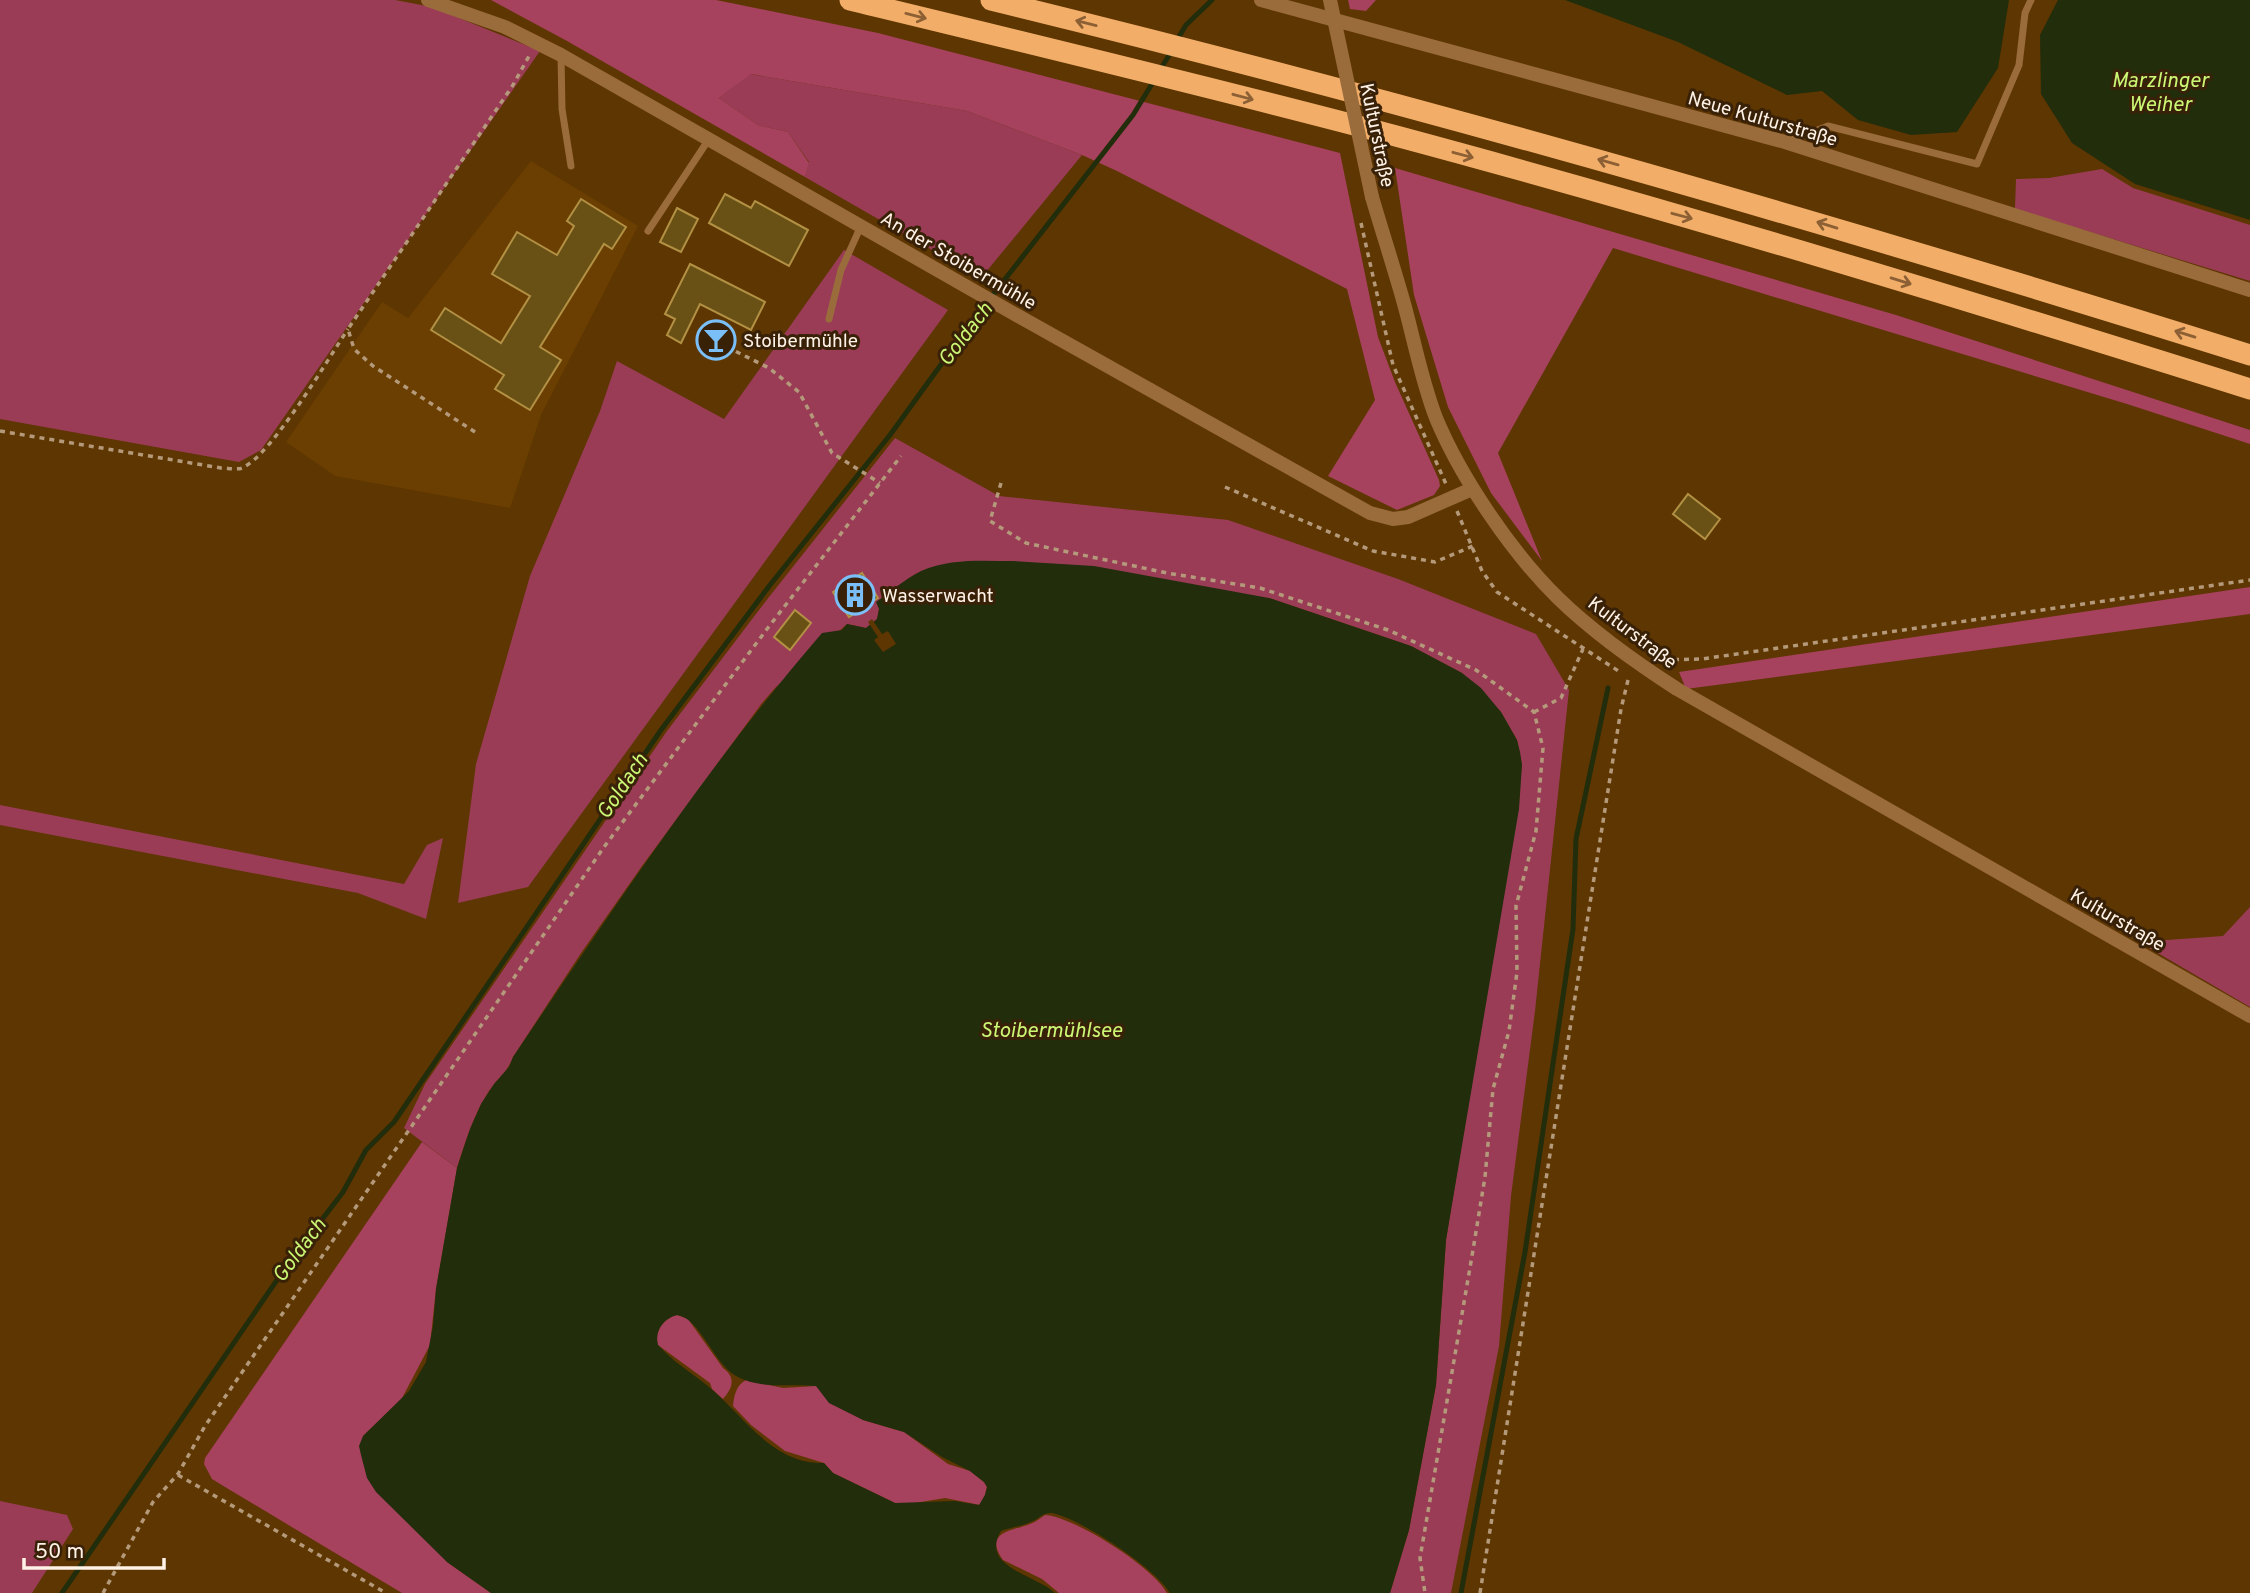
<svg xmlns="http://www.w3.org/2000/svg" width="2250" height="1593" font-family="Overpass,sans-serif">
<rect width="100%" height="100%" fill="#5e3601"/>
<path fill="#6b3e01" d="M 531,161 L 638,226 L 541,415 L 510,508 L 335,476 L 286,442 L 382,302 L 408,318 Z"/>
<g fill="#9b3c57">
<path d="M 0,0 L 395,0 L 432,7 L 540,51 L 261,450 L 239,462 L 0,419 Z"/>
<path d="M 750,74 L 967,111 L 1082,155 L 981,278 L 805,177 L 809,162 L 788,132 L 758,125 L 719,98 Z"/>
<path d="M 2102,169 L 2133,188 L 2250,225 L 2250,281 L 2015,209 L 2016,179 L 2049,178 Z"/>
<path d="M 844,250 L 948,310 L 528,887 L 458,903 L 476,764 L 530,576 L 600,411 L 617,361 L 724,419 Z"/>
<path d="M 895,438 L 999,496 L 1228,520 L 1398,579 L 1536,634 L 1569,690 L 1535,1011 L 1511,1196 L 1499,1346 L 1451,1593 L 1390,1593 L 1409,1530 L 1436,1385 L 1446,1240 L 1522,765 L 1517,740 L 1501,712 L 1462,673 L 1411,646 L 1269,598 L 879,609 L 877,619 L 866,628 L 847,624 L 776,687 L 762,703 L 642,866 L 581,953 L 513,1057 C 508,1072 495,1081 487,1094 C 473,1117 465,1142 457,1168 L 404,1128 L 425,1084 L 667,731 L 769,597 Z"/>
<path d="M 0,805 L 404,884 L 427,845 L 443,838 L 426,919 L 358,893 L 0,825 Z"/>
<path d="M 2250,907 L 2250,1007 L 2139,942 L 2223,936 Z"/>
<path d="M 0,1501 L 67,1515 L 73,1529 L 32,1593 L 0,1593 Z"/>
</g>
<g fill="#a6415e">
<path d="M 491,0 L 716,0 L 878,33 L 1340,153 L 1378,337 L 1395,382 L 1439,480 L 1440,486 L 1434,495 L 1397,510 L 1328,476 L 1375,400 L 1347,289 L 1117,171 L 1082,155 L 967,111 L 751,74 L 719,98 L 758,125 L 788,132 L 809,163 L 805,177 L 567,41 Z"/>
<path d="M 1348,0 L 1376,0 L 1366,11 L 1350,9 Z"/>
<path d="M 1395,168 L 1896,315 L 2250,430 L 2250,444 L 2127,404 L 1613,248 L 1498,453 L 1542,561 L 1491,493 L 1448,407 L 1414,295 Z"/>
<path d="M 2250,587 L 2250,614 L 1686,689 L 1679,672 Z"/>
<path d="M 422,1142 L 457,1168 L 436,1289 L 430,1345 L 401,1400 L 363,1436 L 447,1562 L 491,1593 L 402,1593 L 230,1490 L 212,1479 L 204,1464 L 205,1458 Z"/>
<path d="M 677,1315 L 688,1319 L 723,1368 C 737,1378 732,1389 723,1399 L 712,1389 L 710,1383 L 658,1345 C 654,1331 664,1318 677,1315 Z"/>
<path d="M 746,1380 L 783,1388 L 816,1386 L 863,1420 L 904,1432 L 948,1464 L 970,1471 L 984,1482 L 987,1487 L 985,1495 L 980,1505 L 945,1498 L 909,1504 L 895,1503 L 833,1473 L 824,1463 L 785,1451 L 751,1425 L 733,1406 C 734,1396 736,1385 746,1380 Z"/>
<path d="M 1045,1515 C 1075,1517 1153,1567 1167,1593 L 1059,1593 L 1042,1579 L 1003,1560 C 983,1532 1012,1531 1030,1524 C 1036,1522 1040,1518 1045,1515 Z"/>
</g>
<g fill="#222d0c" fill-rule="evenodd">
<path d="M 1565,0 L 2009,0 L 1998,68 L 1957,132 L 1911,135 L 1858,120 L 1822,91 L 1787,95 L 1678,42 Z"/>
<path d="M 2058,0 L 2250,0 L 2250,220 L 2135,184 L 2072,143 L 2041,94 L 2040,35 Z"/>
<path d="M 1013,561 L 1094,566 L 1269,598 L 1411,646 L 1462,673 L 1481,688 L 1501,712 L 1517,740 L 1520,752 L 1522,765 L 1519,809 L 1446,1240 L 1436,1385 L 1409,1530 L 1390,1593 L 1170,1593 C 1156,1569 1080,1518 1052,1513 C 1043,1512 1040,1518 1033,1521 C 1024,1526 1011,1527 1001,1531 C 979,1567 1036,1575 1055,1593 L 491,1593 L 447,1562 L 376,1492 L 367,1478 L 361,1455 L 359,1446 L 363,1436 L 409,1391 L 426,1362 L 433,1326 L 436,1289 L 457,1168 L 470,1129 L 481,1104 L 494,1084 L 509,1067 L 513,1057 C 611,912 708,765 822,633 L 842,630 L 847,624 L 866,628 L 877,619 L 879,609 L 876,602 C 890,592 905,579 921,571 C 950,558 983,561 1013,561 ZM 677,1315 C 699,1317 714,1364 736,1376 C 761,1390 790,1383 816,1386 L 829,1403 L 863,1420 L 904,1432 L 942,1457 L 970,1471 L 984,1482 L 987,1487 L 985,1495 L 979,1505 L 955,1501 L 895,1503 L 833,1473 L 824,1463 C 772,1464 745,1417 709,1387 C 692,1373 672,1361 658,1345 C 654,1331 664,1318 677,1315 Z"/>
</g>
<path fill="#5e3601" d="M 872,619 L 882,634 L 888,631 L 896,644 L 883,652 L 874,640 L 878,637 L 868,622 Z"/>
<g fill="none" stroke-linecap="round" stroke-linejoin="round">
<g stroke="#222d0c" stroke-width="5">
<path d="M 1177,40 L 1186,25 L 1212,0"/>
<path d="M 1160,70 L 1171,52"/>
<path d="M 62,1593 L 288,1264 L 343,1192 L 366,1150 L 394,1122 L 661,730 L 770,585 L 890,435 L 974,319 L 1133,115 L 1155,79"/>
<path d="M 1461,1593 L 1525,1252 L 1573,929 L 1576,839 L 1608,688"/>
</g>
</g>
<g fill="#695116" stroke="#b39144" stroke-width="2">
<path d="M 725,194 L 751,208 L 755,201 L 808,230 L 789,266 L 709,223 Z"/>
<path d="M 581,199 L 626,227 L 612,249 L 604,244 L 540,347 L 561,360 L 530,410 L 495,389 L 504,375 L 431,330 L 445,308 L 501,343 L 530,296 L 492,274 L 517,232 L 557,255 L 574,226 L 567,221 Z"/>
<path d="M 677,208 L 698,219 L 681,252 L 660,242 Z"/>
<path d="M 690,264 L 765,302 L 751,330 L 700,304 L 681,343 L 667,335 L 675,319 L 665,314 Z"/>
<path d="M 1688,494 L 1720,519 L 1705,539 L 1673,514 Z"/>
<path d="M 862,573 L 878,598 L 849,617 L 833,592 Z"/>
<path d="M 795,610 L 811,623 L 790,650 L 774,637 Z"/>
</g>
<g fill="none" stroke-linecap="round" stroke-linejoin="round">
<g stroke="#b49a7b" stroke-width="3.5" stroke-dasharray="5 5" stroke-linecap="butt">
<path d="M 1361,223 L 1393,365 L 1446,484"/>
<path d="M 727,347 L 769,368 L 799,392 L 832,453 L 880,483"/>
<path d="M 0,431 L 221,468 C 227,468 237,470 242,468 C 271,456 328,359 348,329"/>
<path d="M 475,432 L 373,366 L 354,349 L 348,329 L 513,85 L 529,56"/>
<path d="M 1001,483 L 990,521 L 1026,543 L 1167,573 L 1260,588 L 1388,630 L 1476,670 L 1534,712 L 1543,748 L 1536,831 L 1516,906 L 1517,972 L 1509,1031 L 1493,1089 L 1485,1177 L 1472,1256 L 1420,1558 L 1425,1593"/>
<path d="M 1225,487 L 1373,551 L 1435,562 L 1473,546"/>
<path d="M 1457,511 L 1482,571 L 1497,592 L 1620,672"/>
<path d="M 1664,660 L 1702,659 L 2250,580"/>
<path d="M 1534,712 L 1561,698 L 1583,649"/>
<path d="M 178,1475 L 386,1593"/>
<path d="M 103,1593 L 153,1502 L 178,1474 L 205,1426 L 604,847 L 767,629 L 901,456"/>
<path d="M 1480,1593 L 1621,709 L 1629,676"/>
</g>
<g stroke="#9a6b3b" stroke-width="7">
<path d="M 561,55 L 562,109 L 571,166"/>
<path d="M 1789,141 L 1828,126 L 1977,164 L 2019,65 L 2025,13 L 2031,0"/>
<path d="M 648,231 L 709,139"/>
<path d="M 829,319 L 841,270 L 861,226"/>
</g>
<g stroke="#9a6b3b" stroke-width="14">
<path d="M 428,0 L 505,27 L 561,55 L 1011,312 L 1370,513 L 1393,519 L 1408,517 L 1472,489"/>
<path d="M 1261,0 L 1785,142 L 2250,290"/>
<path d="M 1372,197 C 1382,231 1393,265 1403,300 C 1414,339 1421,379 1436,418 C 1461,478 1512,553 1558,598 C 1594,633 1635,662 1677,689 L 2250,1016"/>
</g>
<g stroke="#f2ae69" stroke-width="21">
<path d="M 850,0 C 1032,44 1215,88 1396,136 C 1683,213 1967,300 2250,389"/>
<path d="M 991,0 C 1415,103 1834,224 2250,355"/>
</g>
<path stroke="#9a6b3b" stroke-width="14" d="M 1330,0 L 1372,197"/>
</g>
<defs><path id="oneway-shaft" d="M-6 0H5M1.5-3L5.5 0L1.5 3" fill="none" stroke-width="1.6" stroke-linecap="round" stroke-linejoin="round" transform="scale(1.75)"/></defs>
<g stroke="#8c6034">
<use href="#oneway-shaft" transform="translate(916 16) rotate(14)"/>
<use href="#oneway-shaft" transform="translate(1086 23) rotate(-166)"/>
<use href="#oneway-shaft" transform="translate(1243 97) rotate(15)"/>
<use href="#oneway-shaft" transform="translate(1463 155) rotate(15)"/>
<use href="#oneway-shaft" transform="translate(1608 162) rotate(-164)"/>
<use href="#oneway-shaft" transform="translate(1682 216) rotate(15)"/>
<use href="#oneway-shaft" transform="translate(1827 225) rotate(-163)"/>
<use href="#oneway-shaft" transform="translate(1901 281) rotate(17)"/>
<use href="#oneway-shaft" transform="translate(2185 334) rotate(-163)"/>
</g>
<defs>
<g id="bar-ring" transform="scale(2.0125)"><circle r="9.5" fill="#392108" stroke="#7abff8" stroke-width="1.5"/><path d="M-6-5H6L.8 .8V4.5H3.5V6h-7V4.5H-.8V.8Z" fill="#7abff8"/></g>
<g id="building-ring" transform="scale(2.0125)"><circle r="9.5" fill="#392108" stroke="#7abff8" stroke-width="1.5"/><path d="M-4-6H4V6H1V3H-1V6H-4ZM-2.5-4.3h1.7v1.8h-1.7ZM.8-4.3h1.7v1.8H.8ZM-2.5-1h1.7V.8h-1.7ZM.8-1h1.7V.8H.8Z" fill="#7abff8"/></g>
</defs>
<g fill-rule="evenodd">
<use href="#bar-ring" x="716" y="340"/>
<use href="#building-ring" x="855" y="595"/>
</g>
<g text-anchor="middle" stroke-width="6" stroke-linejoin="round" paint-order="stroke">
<g font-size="19" fill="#fff2e7" stroke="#392108">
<text transform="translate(1763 118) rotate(16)" y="7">Neue Kulturstraße</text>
<text transform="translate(1378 135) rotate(78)" y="7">Kulturstraße</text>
<text transform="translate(959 260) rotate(30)" y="7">An der Stoibermühle</text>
<text transform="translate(1633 632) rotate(37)" y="7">Kulturstraße</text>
<text transform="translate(2118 919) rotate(30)" y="7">Kulturstraße</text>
</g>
<g font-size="19" fill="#fff2e7" stroke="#392108" text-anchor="start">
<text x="743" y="347">Stoibermühle</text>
<text x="882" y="602">Wasserwacht</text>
</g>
<g font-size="21" font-style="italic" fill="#cbf775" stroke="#392108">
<text x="2160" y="87">Marzlinger<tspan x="2160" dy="24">Weiher</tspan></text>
<text transform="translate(965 334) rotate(-52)" y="7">Goldach</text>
<text transform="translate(622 786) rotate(-56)" y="7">Goldach</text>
<text x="1051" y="1037">Stoibermühlsee</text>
<text transform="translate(299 1250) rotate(-53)" y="7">Goldach</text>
</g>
</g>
<path d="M24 1558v10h140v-10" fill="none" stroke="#fff2e7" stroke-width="3.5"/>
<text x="35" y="1558" font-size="21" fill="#fff2e7" stroke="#392108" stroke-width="5" paint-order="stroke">50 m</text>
</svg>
